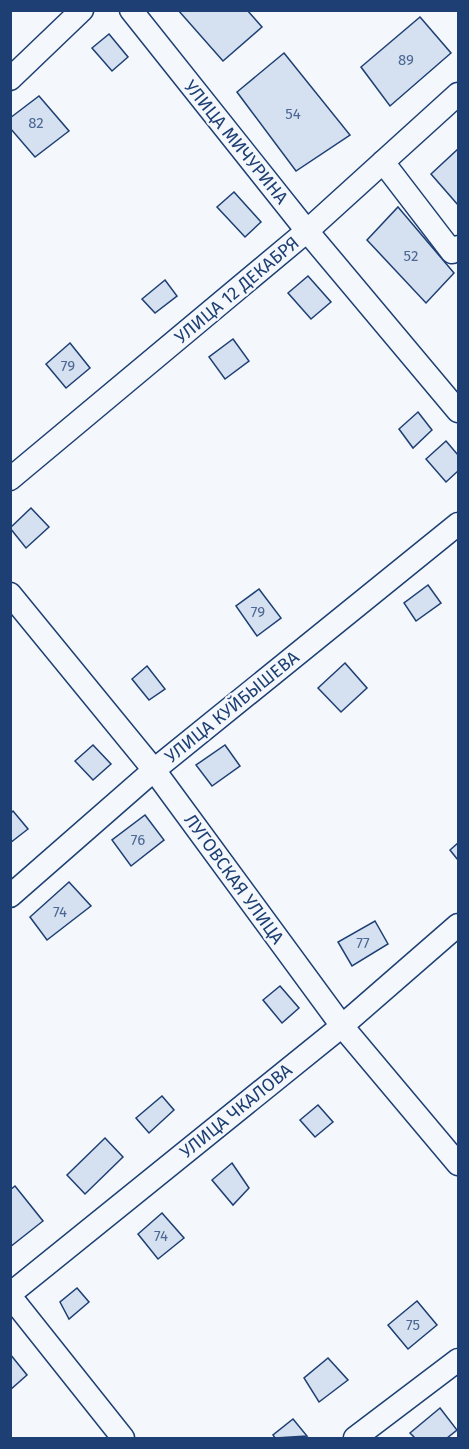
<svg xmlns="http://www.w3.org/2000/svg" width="469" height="1449" font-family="'Fira Sans',sans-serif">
<rect width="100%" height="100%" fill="#f4f7fb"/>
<g fill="#d5e0f0" stroke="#1d3f73" stroke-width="1.5">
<path d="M 178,10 L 247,10 L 262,27 L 223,61 Z"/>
<path d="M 420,17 L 451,53 L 390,106 L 361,67 Z"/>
<path d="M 109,34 L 128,57 L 112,71 L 92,48 Z"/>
<path d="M 284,53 L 350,135 L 296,171 L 237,92 Z"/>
<path d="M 39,96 L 69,131 L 35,157 L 10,128 L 10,118 Z"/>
<path d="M 458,149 L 458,205 L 431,174 Z"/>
<path d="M 234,192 L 261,222 L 245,237 L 217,207 Z"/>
<path d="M 398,207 L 454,273 L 426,303 L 367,240 Z"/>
<path d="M 308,276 L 331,302 L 311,319 L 288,293 Z"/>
<path d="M 165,280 L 177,296 L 155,313 L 142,299 Z"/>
<path d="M 233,339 L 249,361 L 225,379 L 209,357 Z"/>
<path d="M 70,343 L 90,368 L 66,388 L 46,364 Z"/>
<path d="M 418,412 L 432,430 L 413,448 L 399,429 Z"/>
<path d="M 446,441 L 458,455 L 458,471 L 446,482 L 426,459 Z"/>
<path d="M 31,508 L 49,527 L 26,548 L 10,528 Z"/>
<path d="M 428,585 L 441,603 L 416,621 L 404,603 Z"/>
<path d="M 259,589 L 281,618 L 257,636 L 236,606 Z"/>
<path d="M 345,663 L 367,688 L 341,712 L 318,688 Z"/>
<path d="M 147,666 L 165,689 L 149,700 L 132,679 Z"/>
<path d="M 93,745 L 111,764 L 93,780 L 75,761 Z"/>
<path d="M 225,745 L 240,766 L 212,786 L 196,765 Z"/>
<path d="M 13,811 L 28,829 L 10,843 L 10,814 Z"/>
<path d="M 145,815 L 164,840 L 131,866 L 112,840 Z"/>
<path d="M 458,843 L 458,860 L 450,850 Z"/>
<path d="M 69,882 L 91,906 L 47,940 L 30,917 Z"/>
<path d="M 375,921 L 388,944 L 352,966 L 338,942 Z"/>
<path d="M 280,986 L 299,1008 L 282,1023 L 263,1000 Z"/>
<path d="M 162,1096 L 174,1110 L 149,1133 L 136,1118 Z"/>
<path d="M 318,1105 L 333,1122 L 315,1137 L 300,1120 Z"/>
<path d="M 105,1138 L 123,1157 L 85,1194 L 67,1175 Z"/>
<path d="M 232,1163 L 249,1188 L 233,1205 L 212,1180 Z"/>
<path d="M 15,1186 L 43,1221 L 10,1247 L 10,1190 Z"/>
<path d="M 162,1213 L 184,1238 L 158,1259 L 138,1234 Z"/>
<path d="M 77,1288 L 89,1302 L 69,1319 L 60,1302 Z"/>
<path d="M 417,1301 L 437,1325 L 408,1349 L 388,1325 Z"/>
<path d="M 10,1354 L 27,1375 L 10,1390 Z"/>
<path d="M 328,1358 L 348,1380 L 319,1402 L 304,1378 Z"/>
<path d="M 440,1408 L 457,1430 L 447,1438 L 415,1438 L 410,1433 Z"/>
<path d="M 293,1419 L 307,1436 L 275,1438 L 273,1435 Z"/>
</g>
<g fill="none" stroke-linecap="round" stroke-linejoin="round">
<g stroke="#1d3f73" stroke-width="25">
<g id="minor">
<path d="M 131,10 L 307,231 L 458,411"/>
<path d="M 10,79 L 82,10"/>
<path d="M 383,162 L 452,252 L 458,247"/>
<path d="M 10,479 L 307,231 L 458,94"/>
<path d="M 10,594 L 154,770 L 342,1026 L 458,1164"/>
<path d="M 10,896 L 154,770 L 458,524"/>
<path d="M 10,1294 L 342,1026 L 458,925"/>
<path d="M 10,1296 L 123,1438"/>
<path d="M 355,1438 L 458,1360"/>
</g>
</g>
<use href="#minor" stroke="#f4f7fb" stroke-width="22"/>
</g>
<g text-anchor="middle" stroke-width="4.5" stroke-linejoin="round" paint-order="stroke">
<g font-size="15" fill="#4b6792">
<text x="406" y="65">89</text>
<text x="293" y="119">54</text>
<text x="36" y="128">82</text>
<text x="411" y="261">52</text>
<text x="68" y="371">79</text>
<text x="258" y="617">79</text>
<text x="138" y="845">76</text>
<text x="60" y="917">74</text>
<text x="363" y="948">77</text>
<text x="161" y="1241">74</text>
<text x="413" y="1330">75</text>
</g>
<g font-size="18" fill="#1d3f73" stroke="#f4f7fb">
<text transform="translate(236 142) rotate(51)" y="6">УЛИЦА МИЧУРИНА</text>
<text transform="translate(237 290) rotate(-40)" y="6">УЛИЦА 12 ДЕКАБРЯ</text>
<text transform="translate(232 707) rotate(-39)" y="6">УЛИЦА КУЙБЫШЕВА</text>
<text transform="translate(234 879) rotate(54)" y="6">ЛУГОВСКАЯ УЛИЦА</text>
<text transform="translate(236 1111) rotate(-39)" y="6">УЛИЦА ЧКАЛОВА</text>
</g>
</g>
<rect width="469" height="1449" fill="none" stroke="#1d3f73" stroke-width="24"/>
</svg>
